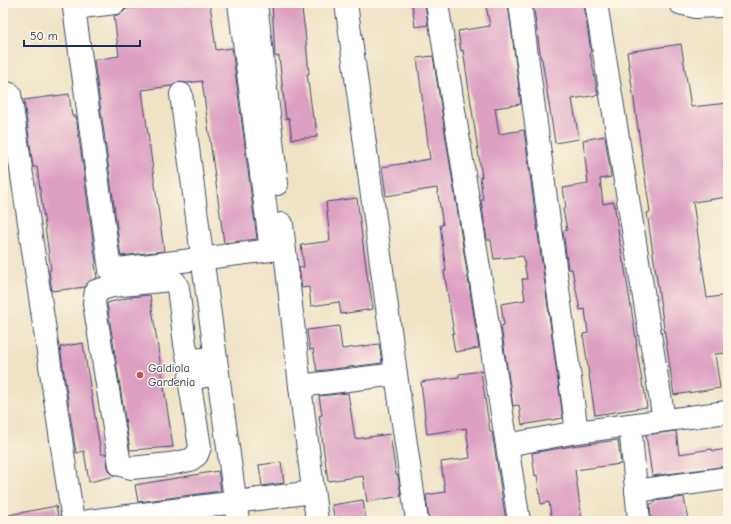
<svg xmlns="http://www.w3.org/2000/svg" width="731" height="524" font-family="'Comic Neue',sans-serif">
<rect width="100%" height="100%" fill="#fcf5e5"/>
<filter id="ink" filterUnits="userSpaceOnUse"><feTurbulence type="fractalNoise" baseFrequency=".025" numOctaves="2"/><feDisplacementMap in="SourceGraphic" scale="8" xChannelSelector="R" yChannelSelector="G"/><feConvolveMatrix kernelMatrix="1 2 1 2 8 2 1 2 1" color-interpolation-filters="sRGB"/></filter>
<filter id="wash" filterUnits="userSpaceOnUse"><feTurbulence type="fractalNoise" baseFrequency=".012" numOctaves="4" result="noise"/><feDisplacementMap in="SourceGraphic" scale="16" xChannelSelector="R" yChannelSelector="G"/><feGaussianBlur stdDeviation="0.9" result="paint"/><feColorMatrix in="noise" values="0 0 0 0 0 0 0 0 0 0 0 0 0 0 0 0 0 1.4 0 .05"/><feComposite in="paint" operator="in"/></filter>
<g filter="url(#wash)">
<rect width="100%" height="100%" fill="#efe3c4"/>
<g id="blocks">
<g fill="#dd9fc2">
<path d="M 168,3 L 210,3 L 216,50 L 232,48 L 257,239 L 224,243 L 202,81 L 187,83 L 180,82 L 172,86 L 142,90 L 164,251 L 121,256 L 94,60 L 119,56 L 114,16 L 122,13 L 126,9 Z"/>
<path d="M 272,3 L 301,3 L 305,31 L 309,74 L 307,74 L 313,118 L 315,118 L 317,137 L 292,139 L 289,118 L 286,119 L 279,56 L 275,57 Z"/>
<path d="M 412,3 L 425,3 L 428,25 L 415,27 Z"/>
<path d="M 508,3 L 521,104 L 495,108 L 499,134 L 524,130 L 563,418 L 522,425 L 519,405 L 513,406 L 501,326 L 504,325 L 501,304 L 525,300 L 522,279 L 527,279 L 523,256 L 494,259 L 491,240 L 487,240 L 481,200 L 483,200 L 480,177 L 482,177 L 463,50 L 461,51 L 458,31 L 490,26 L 486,6 Z"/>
<path d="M 533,3 L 584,3 L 591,53 L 590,53 L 598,95 L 572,99 L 579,139 L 555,143 L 542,59 L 541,59 Z"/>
<path d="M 681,44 L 691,107 L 728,103 L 728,197 L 693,202 L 707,298 L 728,295 L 728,353 L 715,354 L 720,388 L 674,395 L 647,213 L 650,212 L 627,52 Z"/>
<path d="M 433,56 L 479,348 L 455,352 L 452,334 L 454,333 L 444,271 L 446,271 L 440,225 L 443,225 L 437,188 L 386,196 L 382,167 L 430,159 L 417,58 Z"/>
<path d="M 69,94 L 72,116 L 76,116 L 96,263 L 95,264 L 97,278 L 87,283 L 85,287 L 52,291 L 49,270 L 51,270 L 37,167 L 33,167 L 24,100 Z"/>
<path d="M 605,136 L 611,177 L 600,179 L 603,204 L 614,202 L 623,263 L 624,263 L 637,345 L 636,345 L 643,388 L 644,388 L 647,407 L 595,415 L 583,334 L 588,333 L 585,309 L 580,310 L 572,269 L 568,269 L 563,231 L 567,230 L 563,209 L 566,208 L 563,188 L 588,184 L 583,140 Z"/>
<path d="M 357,198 L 368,282 L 369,282 L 373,309 L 341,314 L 339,302 L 311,306 L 309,287 L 302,288 L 299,268 L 304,267 L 301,245 L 330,241 L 326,202 Z"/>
<path d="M 150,295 L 173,447 L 130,450 L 107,303 L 131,297 Z"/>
<path d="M 339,326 L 342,349 L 379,344 L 382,363 L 317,371 L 313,349 L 310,350 L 307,330 Z"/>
<path d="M 83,343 L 101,454 L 106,454 L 108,467 L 110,473 L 115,476 L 89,482 L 84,451 L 76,453 L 60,347 Z"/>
<path d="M 481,371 L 490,432 L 492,432 L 506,521 L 429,521 L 426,495 L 445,492 L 441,462 L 470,458 L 466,428 L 427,434 L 421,382 L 459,377 L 459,374 Z"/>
<path d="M 348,393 L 355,439 L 390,434 L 396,475 L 398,475 L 401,496 L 367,502 L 363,476 L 328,481 L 319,416 L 322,415 L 319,396 Z"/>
<path d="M 676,431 L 679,454 L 712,449 L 713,451 L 728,449 L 728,466 L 652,476 L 646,435 Z"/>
<path d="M 618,440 L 621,464 L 575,470 L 582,521 L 552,521 L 549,502 L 541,504 L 537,475 L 535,476 L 532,453 L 572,446 Z"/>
<path d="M 281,462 L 284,483 L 262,486 L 259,465 Z"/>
<path d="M 218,471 L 221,491 L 138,502 L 135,485 Z"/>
<path d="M 684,497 L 688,521 L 651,521 L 650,504 L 655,503 L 655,501 Z"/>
<path d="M 363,500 L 366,520 L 335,521 L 332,505 Z"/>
<path d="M 56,506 L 59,521 L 10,521 L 9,515 Z"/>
</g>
</g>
</g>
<g filter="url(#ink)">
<use href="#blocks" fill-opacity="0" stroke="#3b4a6d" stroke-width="1"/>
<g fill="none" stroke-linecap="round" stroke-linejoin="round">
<g stroke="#3b4a6d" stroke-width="24">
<g id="minor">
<path d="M 115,3 L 74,8 L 110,270 L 271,250 L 239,3"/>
<path d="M 256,3 L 277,184"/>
<path d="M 346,3 L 396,374 L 417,521"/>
<path d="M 437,3 L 519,521"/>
<path d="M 520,3 L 577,432"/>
<path d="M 596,3 L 664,420"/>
<path d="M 680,3 L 696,7 L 719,6 L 728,3"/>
<path d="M 3,92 L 10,94 L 73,521"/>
<path d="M 181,94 L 204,271 L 238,521"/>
<path d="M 282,224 L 300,386 L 317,521"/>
<path d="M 216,358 L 188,360 L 185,344 L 178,288 L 175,282 L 170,280 L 112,286 L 96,291 L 94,303 L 120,465 L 131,468 L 170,464 L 190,460 L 197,455 L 200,447 L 189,379 L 218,374"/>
<path d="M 300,386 L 396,374"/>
<path d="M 630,425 L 639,521"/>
<path d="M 507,445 L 577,432 L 727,412"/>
<path d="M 636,491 L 728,478"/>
<path d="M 166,511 L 313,492"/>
<path d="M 89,521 L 166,511 L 168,521"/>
</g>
</g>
<use href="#minor" stroke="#fff" stroke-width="22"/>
</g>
</g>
<circle fill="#d1495b" stroke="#fcf5e5" stroke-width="1.5" cx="140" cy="375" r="4"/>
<g text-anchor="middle" stroke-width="3" stroke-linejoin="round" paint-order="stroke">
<g font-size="12" fill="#1b2f5e" stroke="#fcf5e5" text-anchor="start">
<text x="148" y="372">Galdiola<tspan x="148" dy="14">Gardenia</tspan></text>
</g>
</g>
<rect width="731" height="524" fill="none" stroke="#fcf5e5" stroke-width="16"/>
<path d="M24 40v6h116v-6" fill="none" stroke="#1b2f5e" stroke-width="2"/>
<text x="30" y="40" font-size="12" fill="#1b2f5e" stroke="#fcf5e5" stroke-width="3" paint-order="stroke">50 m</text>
</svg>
